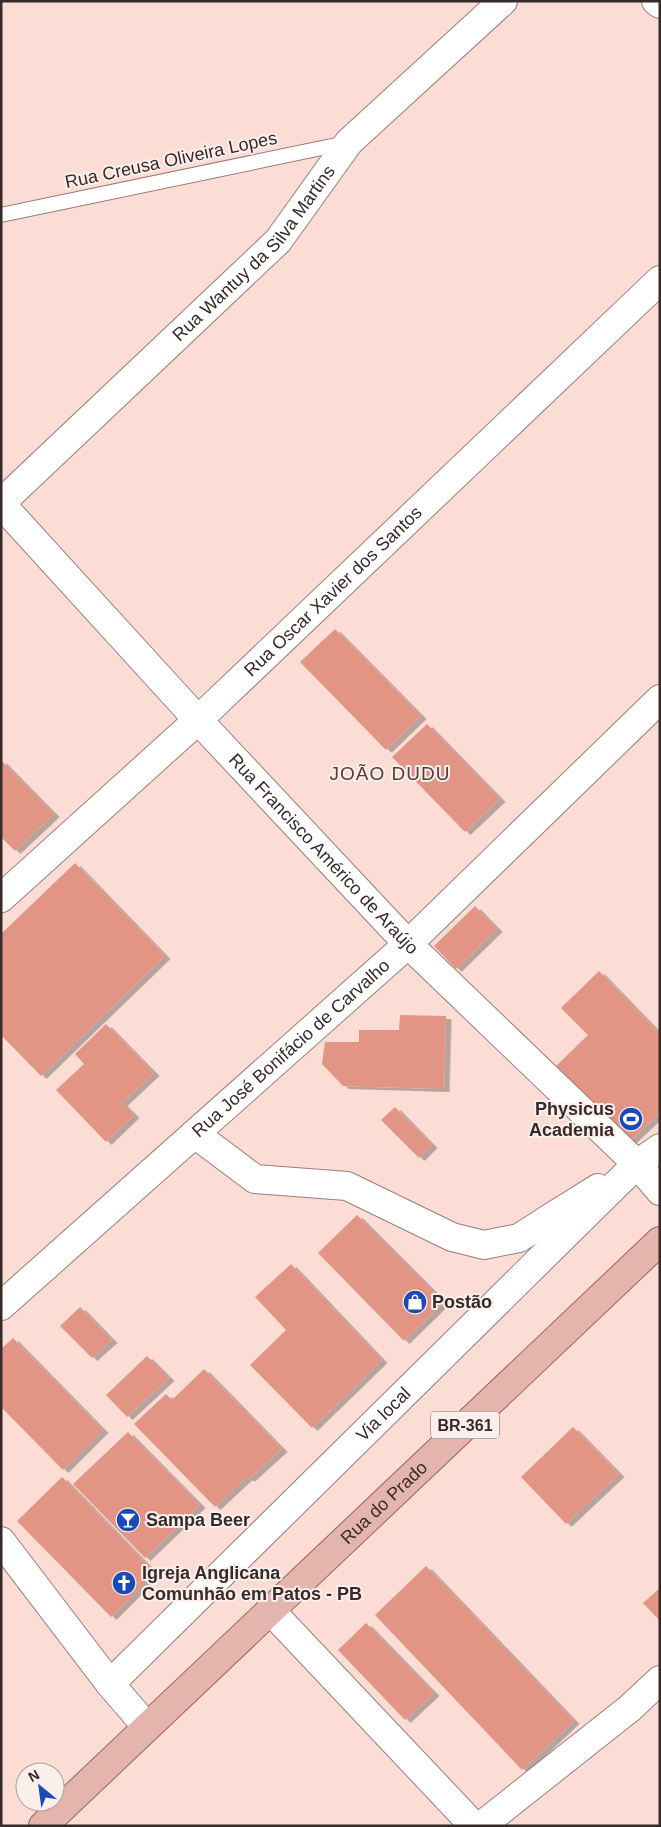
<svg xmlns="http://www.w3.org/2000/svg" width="661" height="1827" font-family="Helvetica,sans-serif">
<defs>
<filter id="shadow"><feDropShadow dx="5.5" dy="3" stdDeviation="0" flood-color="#0004"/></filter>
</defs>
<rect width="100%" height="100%" fill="#fbddd6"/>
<g fill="#e29585" filter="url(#shadow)">
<path d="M 335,629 L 421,716 L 386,750 L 300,662 Z"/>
<path d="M 427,724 L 500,799 L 465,832 L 392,757 Z"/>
<path d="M 1,760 L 54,814 L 15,851 L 1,837 Z"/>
<path d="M 75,863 L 165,956 L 41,1076 L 1,1035 L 1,934 Z"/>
<path d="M 475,906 L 497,929 L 456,969 L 434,946 Z"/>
<path d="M 599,971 L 660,1034 L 660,1113 L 626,1145 L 553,1069 L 588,1035 L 561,1008 Z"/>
<path d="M 400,1015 L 446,1016 L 444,1089 L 343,1086 L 322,1064 L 325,1042 L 359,1042 L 359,1030 L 399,1030 Z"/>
<path d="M 106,1024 L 154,1073 L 122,1103 L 134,1115 L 106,1142 L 56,1090 L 84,1064 L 75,1054 Z"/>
<path d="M 395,1107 L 432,1145 L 419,1158 L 381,1120 Z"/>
<path d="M 357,1215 L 444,1302 L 404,1341 L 318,1253 Z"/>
<path d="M 291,1264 L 382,1360 L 312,1428 L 250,1365 L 286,1330 L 255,1297 Z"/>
<path d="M 80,1307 L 112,1340 L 92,1358 L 60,1326 Z"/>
<path d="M 13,1338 L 103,1430 L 63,1470 L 1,1407 L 1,1349 Z"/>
<path d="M 147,1356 L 169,1378 L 127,1417 L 106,1395 Z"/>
<path d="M 204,1369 L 282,1449 L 249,1479 L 247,1477 L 215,1507 L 134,1424 L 166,1394 L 172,1400 Z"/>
<path d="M 573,1427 L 619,1474 L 566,1524 L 521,1477 Z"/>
<path d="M 128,1432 L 200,1505 L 145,1558 L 73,1484 Z"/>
<path d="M 62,1477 L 155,1573 L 111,1617 L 17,1521 Z"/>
<path d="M 426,1566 L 574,1721 L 522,1770 L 375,1615 Z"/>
<path d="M 660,1588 L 660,1621 L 643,1603 Z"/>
<path d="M 366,1623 L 434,1693 L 405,1720 L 338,1650 Z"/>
</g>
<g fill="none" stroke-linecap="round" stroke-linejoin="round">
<g stroke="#997e79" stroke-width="16">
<path id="service" d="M 1,215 L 346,143"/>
</g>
<g stroke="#997e79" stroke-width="30">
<g id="minor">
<path d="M 656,1 L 660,4"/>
<path id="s1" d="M 1,503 L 278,241 L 349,142 L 503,1"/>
<path id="s2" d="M 1,504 L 198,720 L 408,944 L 637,1164 L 660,1191"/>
<path id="s3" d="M 1,898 L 198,720 L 660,280"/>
<path d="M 195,1134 L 255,1179 L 347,1186 L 452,1237 L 484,1245 L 519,1238 L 550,1218 L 598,1188"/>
<path id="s4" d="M 1,1306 L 408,944 L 660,699"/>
<path d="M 1,1541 L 110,1684 L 147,1727"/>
<path d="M 270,1610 L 474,1826"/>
<path id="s5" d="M 110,1684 L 637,1164 L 660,1148"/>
<path d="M 481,1826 L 630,1708 L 660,1680"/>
</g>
</g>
<g stroke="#9b6459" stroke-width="30">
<g id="primary">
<path id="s6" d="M 43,1826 L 660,1241"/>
</g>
</g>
<use href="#service" stroke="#fff" stroke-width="14"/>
<use href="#minor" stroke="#fff" stroke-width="28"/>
<use href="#primary" stroke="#e4b5ac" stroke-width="28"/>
</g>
<defs>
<g id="stadium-disc" transform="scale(1.25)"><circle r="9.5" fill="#194ab7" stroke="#fbefec"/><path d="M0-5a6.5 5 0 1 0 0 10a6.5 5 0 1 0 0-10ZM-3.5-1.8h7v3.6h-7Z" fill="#fff"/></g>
<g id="shop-disc" transform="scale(1.25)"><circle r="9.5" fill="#194ab7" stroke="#fbefec"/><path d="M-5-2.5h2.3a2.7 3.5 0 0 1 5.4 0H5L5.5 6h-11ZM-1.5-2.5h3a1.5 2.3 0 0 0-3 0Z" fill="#fff"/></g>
<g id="bar-disc" transform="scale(1.25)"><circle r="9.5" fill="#194ab7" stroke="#fbefec"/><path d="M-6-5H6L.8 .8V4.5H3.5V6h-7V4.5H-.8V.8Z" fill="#fff"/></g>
<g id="church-disc" transform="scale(1.25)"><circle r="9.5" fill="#194ab7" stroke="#fbefec"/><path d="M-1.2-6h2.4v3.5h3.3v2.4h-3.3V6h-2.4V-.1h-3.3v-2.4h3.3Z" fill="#fff"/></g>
</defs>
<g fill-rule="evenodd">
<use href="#stadium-disc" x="631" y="1119"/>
<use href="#shop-disc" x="415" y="1302"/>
<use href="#bar-disc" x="128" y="1520"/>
<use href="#church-disc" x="124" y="1583"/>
</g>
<g text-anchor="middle" stroke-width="4" stroke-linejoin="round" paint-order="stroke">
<rect fill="#fbefec" stroke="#716663" stroke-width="1" x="431" y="1411.5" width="68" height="27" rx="4"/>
<g font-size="16" font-weight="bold" fill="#362b28">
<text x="465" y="1431">BR-361</text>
</g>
<g font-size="18" fill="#362b28" stroke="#fbefec">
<text transform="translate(171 160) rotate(-12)" y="6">Rua Creusa Oliveira Lopes</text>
<text dy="6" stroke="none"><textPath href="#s1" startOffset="356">Rua Wantuy da Silva Martins</textPath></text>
<text dy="6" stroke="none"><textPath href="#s3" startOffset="452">Rua Oscar Xavier dos Santos</textPath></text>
<text dy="6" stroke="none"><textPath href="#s2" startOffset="476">Rua Francisco Américo de Araújo</textPath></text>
<text dy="6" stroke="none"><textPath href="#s4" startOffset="388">Rua José Bonifácio de Carvalho</textPath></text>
<text dy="6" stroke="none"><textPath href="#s5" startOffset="384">Via local</textPath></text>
<text dy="6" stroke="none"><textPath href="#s6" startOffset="470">Rua do Prado</textPath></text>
</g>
<g font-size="18" font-weight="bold" fill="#362b28" stroke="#fbefec" text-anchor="start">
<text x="614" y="1115" text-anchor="end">Physicus<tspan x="614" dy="21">Academia</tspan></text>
<text x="432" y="1308">Postão</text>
<text x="146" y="1526">Sampa Beer</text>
<text x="142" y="1579">Igreja Anglicana<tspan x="142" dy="21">Comunhão em Patos - PB</tspan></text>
</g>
<g font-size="19" letter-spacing="1" fill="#563e3a" stroke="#fbefec">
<text x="390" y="780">JOÃO DUDU</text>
</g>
</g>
<rect width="661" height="1827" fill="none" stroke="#362b28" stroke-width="5"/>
<g transform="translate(40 1787) rotate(331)"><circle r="24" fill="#fbefec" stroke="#aca19e"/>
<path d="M0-4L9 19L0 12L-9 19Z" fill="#194ab7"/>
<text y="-8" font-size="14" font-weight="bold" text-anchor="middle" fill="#362b28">N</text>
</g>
</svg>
